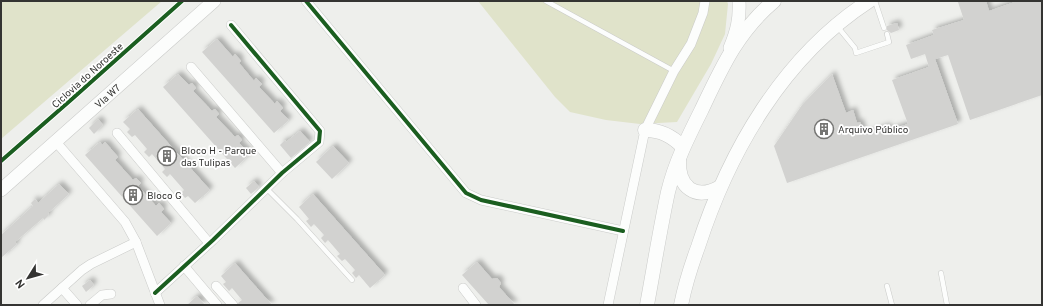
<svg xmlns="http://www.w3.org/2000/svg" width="1043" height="306" font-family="Overpass,sans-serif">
<defs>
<filter id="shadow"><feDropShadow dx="3.5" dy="-3.5" stdDeviation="2" flood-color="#0004"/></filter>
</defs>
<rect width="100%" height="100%" fill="#eeefec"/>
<g fill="#e0e3ca">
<path d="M 1,1 L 162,1 L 1,139 Z"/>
<path d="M 478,1 L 727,1 L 728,4 L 725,34 L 711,64 L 677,122 L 640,124 L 606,120 L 570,112 L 555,97 Z"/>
</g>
<g fill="#d2d2d0" filter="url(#shadow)">
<path d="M 961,1 L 986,1 L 989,11 L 1018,1 L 1042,1 L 1042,95 L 970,120 L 948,55 L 935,59 L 958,124 L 787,183 L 774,146 L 802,105 L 832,74 L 846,113 L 853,110 L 857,123 L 860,122 L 864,134 L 887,126 L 889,130 L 908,124 L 892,80 L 929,67 L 925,54 L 911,59 L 906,45 L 934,35 L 932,30 L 964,20 L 958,2 Z"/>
<path d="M 897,23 L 899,30 L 891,33 L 887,30 L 887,26 Z"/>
<path d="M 217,39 L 233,57 L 235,54 L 241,61 L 239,63 L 254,81 L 256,78 L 262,84 L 259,87 L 275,104 L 277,101 L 283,108 L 280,111 L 289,120 L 274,133 L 202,52 Z"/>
<path d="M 178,74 L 189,85 L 192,83 L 196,88 L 193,91 L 212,111 L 215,109 L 219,114 L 216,117 L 235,137 L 238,135 L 242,140 L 239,143 L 250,154 L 235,168 L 163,87 Z"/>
<path d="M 138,109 L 210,190 L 195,203 L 188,196 L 185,198 L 181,193 L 184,190 L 170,174 L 167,177 L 162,172 L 165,169 L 152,154 L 149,157 L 144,152 L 147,149 L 135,135 L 132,137 L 127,132 L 130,129 L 123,122 Z"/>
<path d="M 98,119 L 103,125 L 94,134 L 89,128 Z"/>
<path d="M 300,131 L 310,142 L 291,158 L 280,145 L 285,140 L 286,142 Z"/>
<path d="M 100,142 L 102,145 L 105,142 L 118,157 L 115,160 L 133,180 L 136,178 L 141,183 L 138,186 L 156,206 L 159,203 L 164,209 L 161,212 L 171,223 L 157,236 L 85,155 Z"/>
<path d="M 333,146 L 349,163 L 332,179 L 316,162 Z"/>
<path d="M 254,181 L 259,187 L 251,194 L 246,188 Z"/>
<path d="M 59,184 L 69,194 L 48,213 L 49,215 L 44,220 L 43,218 L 15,242 L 17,244 L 1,258 L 1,235 L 33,206 L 31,203 L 35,199 L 38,203 Z"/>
<path d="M 313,194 L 385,275 L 370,288 L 359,275 L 356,278 L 352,273 L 355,270 L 345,259 L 342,261 L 337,256 L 340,254 L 328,240 L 325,243 L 321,238 L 324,235 L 314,224 L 311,227 L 306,221 L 309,219 L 299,207 Z"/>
<path d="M 477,262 L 492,279 L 497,278 L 501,283 L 499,287 L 515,305 L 489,305 L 462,275 Z"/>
<path d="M 235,263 L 272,305 L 239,305 L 238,303 L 242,300 L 232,288 L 229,291 L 223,284 L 226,282 L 221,276 Z"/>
<path d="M 90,280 L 94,285 L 86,292 L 82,286 Z"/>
<path d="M 197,296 L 205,305 L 187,305 Z"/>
</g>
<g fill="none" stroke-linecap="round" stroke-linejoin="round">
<g stroke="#cacbc9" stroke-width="5.5">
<g id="lane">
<path d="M 546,1 L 674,71"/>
<path d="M 875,1 L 884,28"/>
<path d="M 837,26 L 855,48 L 856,53 L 889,42 L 887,34"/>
<path d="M 266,188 L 297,219 L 352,280"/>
<path d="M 941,273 L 947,305"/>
<path d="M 887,286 L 892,305"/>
</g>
</g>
<g stroke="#cacbc9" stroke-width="10">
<g id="street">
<path d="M 306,1 L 466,193 L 481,200 L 623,231"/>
<path d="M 191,67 L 282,173"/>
<path d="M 117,133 L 209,243"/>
<path d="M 56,142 L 125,222 L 136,242 L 160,305"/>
<path d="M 184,266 L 217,305"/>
<path d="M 216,286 L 233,305"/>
<path d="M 62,288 L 77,305"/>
<path d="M 463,288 L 476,305"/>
<path d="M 155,293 L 213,240 L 282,173 L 319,142 L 320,131 L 231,25"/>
<path d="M 43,305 L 82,270 L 91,264 L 136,242"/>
<path d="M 90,305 L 102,295 L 111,294"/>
<path d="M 608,305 L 645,130 L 674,71 L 691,44 L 703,13 L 705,1"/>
</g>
</g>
<g stroke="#cacbc9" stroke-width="14">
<g id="secondary">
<path d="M 730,48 C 737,31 740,19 739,1"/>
<path id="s1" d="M 1,190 L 214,1"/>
</g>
</g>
<g stroke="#cacbc9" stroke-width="15">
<g id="primary">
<path d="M 645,130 C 661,130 672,136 683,147"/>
<path d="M 679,160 C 678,187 695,201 720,187"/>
<path d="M 647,305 C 654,267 660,229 668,192 C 675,163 688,137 701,111 C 721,69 737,32 774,1"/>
<path d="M 681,305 C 685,285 691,266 698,247 C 729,151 783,57 869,1"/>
</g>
</g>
<use href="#lane" stroke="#fcfdfc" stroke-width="4.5"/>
<use href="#street" stroke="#fcfdfc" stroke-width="9"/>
<use href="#secondary" stroke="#fcfdfc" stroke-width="13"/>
<use href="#primary" stroke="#fcfdfc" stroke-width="14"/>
<g stroke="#fff" stroke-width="6">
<g id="cycleway">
<path d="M 306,1 L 466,193 L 481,200 L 623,231"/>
<path d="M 1,161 L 72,99 L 182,1"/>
<path d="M 155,293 L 213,240 L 282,173 L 319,142 L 320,131 L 231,25"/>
</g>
</g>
<use href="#cycleway" stroke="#1b5e20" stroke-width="4"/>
</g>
<defs>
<g id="building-ring" transform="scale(1)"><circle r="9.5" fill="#fff" stroke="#757573" stroke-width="1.5"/><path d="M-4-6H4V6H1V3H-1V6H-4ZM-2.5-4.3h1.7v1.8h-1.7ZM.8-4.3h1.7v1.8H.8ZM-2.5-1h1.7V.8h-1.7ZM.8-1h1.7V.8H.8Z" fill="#757573"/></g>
</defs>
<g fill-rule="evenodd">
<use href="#building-ring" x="824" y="129"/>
<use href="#building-ring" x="167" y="156"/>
<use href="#building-ring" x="133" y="195"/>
</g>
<g text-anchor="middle" stroke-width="3.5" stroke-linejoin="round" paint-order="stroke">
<g font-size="10" fill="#343432" stroke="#fff">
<text transform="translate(87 75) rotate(-42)" y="4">Ciclovia do Noroeste</text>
<text dy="4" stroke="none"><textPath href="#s1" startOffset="142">Vla W7</textPath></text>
</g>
<g font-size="10" fill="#343432" stroke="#fff" text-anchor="start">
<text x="838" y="133">Arquivo Público</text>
<text x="181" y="154">Bloco H - Parque<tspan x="181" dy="12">das Tulipas</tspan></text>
<text x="147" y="199">Bloco G</text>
</g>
</g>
<rect width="1043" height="306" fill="none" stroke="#343432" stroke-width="4"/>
<g transform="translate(28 278) rotate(233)" stroke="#ffffff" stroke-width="3" paint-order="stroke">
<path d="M0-3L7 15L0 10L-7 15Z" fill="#343432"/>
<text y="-6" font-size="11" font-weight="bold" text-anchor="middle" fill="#343432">N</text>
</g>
</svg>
